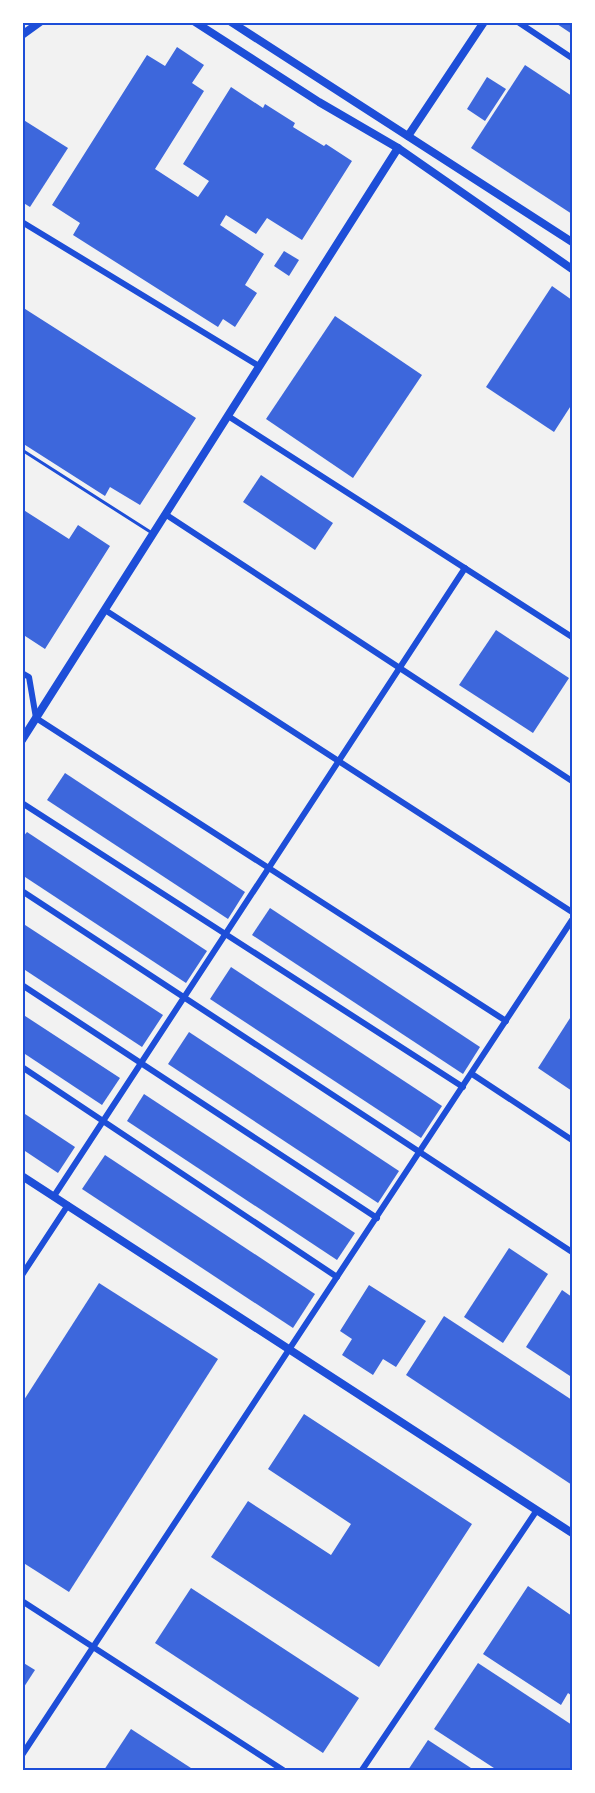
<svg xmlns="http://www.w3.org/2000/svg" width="595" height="1793" font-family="Signika,sans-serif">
<rect width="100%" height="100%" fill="#f2f2f2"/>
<g fill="#3d67dc">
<path d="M 554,22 L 572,22 L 572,34 Z"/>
<path d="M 177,47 L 204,65 L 192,83 L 204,91 L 155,169 L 198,197 L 209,181 L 183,164 L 231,87 L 263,108 L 265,104 L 295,123 L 293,127 L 324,146 L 326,144 L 352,161 L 302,240 L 267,218 L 256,234 L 226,215 L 220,225 L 264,254 L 245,285 L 257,293 L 235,327 L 223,319 L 218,327 L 73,235 L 80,223 L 52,205 L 147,55 L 165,66 Z"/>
<path d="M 525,65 L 572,96 L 572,214 L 471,148 Z"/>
<path d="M 487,77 L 506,89 L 485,121 L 467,109 Z"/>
<path d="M 22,119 L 68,148 L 30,207 L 22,202 Z"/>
<path d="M 284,251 L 299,260 L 289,276 L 274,266 Z"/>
<path d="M 552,286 L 572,300 L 572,404 L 554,432 L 486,387 Z"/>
<path d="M 22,307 L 196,418 L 140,505 L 110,487 L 105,496 L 22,443 Z"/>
<path d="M 335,316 L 422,375 L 353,478 L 266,419 Z"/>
<path d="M 261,475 L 333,523 L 315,550 L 243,502 Z"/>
<path d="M 22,509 L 69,539 L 78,525 L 110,546 L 45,649 L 22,634 Z"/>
<path d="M 496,630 L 569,678 L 533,733 L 459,685 Z"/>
<path d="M 65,773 L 245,892 L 228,919 L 47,800 Z"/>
<path d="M 27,832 L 207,951 L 186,983 L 22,875 L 22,838 Z"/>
<path d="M 270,908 L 480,1047 L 463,1074 L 252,935 Z"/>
<path d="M 22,923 L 163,1015 L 142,1047 L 22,968 Z"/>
<path d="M 231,967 L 442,1106 L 421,1138 L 210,999 Z"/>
<path d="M 22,1014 L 120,1078 L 102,1105 L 22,1052 Z"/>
<path d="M 572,1015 L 572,1091 L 538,1068 Z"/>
<path d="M 189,1032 L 399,1171 L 378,1203 L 168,1064 Z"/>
<path d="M 144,1094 L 355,1233 L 337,1260 L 127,1121 Z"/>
<path d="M 22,1112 L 75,1147 L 58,1173 L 22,1149 Z"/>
<path d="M 105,1155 L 315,1294 L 293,1328 L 82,1189 Z"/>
<path d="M 509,1248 L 548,1274 L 503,1343 L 464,1317 Z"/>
<path d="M 99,1283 L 218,1359 L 69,1592 L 22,1562 L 22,1403 Z"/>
<path d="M 369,1285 L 426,1321 L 396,1367 L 383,1359 L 373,1375 L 342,1355 L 352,1339 L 340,1331 Z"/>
<path d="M 562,1290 L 572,1297 L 572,1372 L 570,1376 L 526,1347 Z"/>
<path d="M 444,1316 L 572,1400 L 572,1485 L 406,1375 Z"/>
<path d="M 304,1414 L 472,1524 L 379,1667 L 211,1557 L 248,1501 L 331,1555 L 340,1541 L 351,1524 L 268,1469 Z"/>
<path d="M 528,1586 L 572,1616 L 572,1696 L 568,1693 L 561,1705 L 483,1654 Z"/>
<path d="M 191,1588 L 359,1698 L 323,1753 L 155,1643 Z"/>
<path d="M 22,1662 L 35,1670 L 22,1690 Z"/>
<path d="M 478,1663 L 572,1725 L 572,1770 L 497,1770 L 434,1729 Z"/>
<path d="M 131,1729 L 194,1770 L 104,1770 Z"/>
<path d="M 428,1740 L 474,1770 L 408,1770 Z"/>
</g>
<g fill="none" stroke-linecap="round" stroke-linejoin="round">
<path stroke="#1d4ed8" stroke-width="3" d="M 22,450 L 152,533"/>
<g stroke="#1d4ed8" stroke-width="6">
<path d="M 518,22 L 572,58"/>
<path d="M 22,222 L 259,366"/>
<path d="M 228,416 L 572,637"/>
<path d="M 165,514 L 572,781"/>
<path d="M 105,610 L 572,912"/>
<path d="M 22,673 L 29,677 L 36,718 L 506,1021"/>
<path d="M 22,803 L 463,1087"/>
<path d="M 22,891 L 572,1252"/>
<path d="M 22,985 L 377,1218"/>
<path d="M 22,1067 L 337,1277"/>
<path d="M 472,1074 L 572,1140"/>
<path d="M 54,1196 L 465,568"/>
<path d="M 22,1275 L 68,1205"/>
<path d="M 22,1601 L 283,1770"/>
<path d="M 22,1755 L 572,920"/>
<path d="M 362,1770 L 537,1510"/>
</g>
<g stroke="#1d4ed8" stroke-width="8">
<path d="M 195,22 L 319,102 L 398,148 L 572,269"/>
<path d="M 231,22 L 572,242"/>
<path d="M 22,35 L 40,22"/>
<path d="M 408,136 L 484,22"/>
<path d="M 22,740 L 398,148"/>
<path d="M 22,1176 L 572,1533"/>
</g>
</g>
<rect width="595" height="1793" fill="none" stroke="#ffffff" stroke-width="48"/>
<rect x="24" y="24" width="547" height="1745" fill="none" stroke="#1d4ed8" stroke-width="2"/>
</svg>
